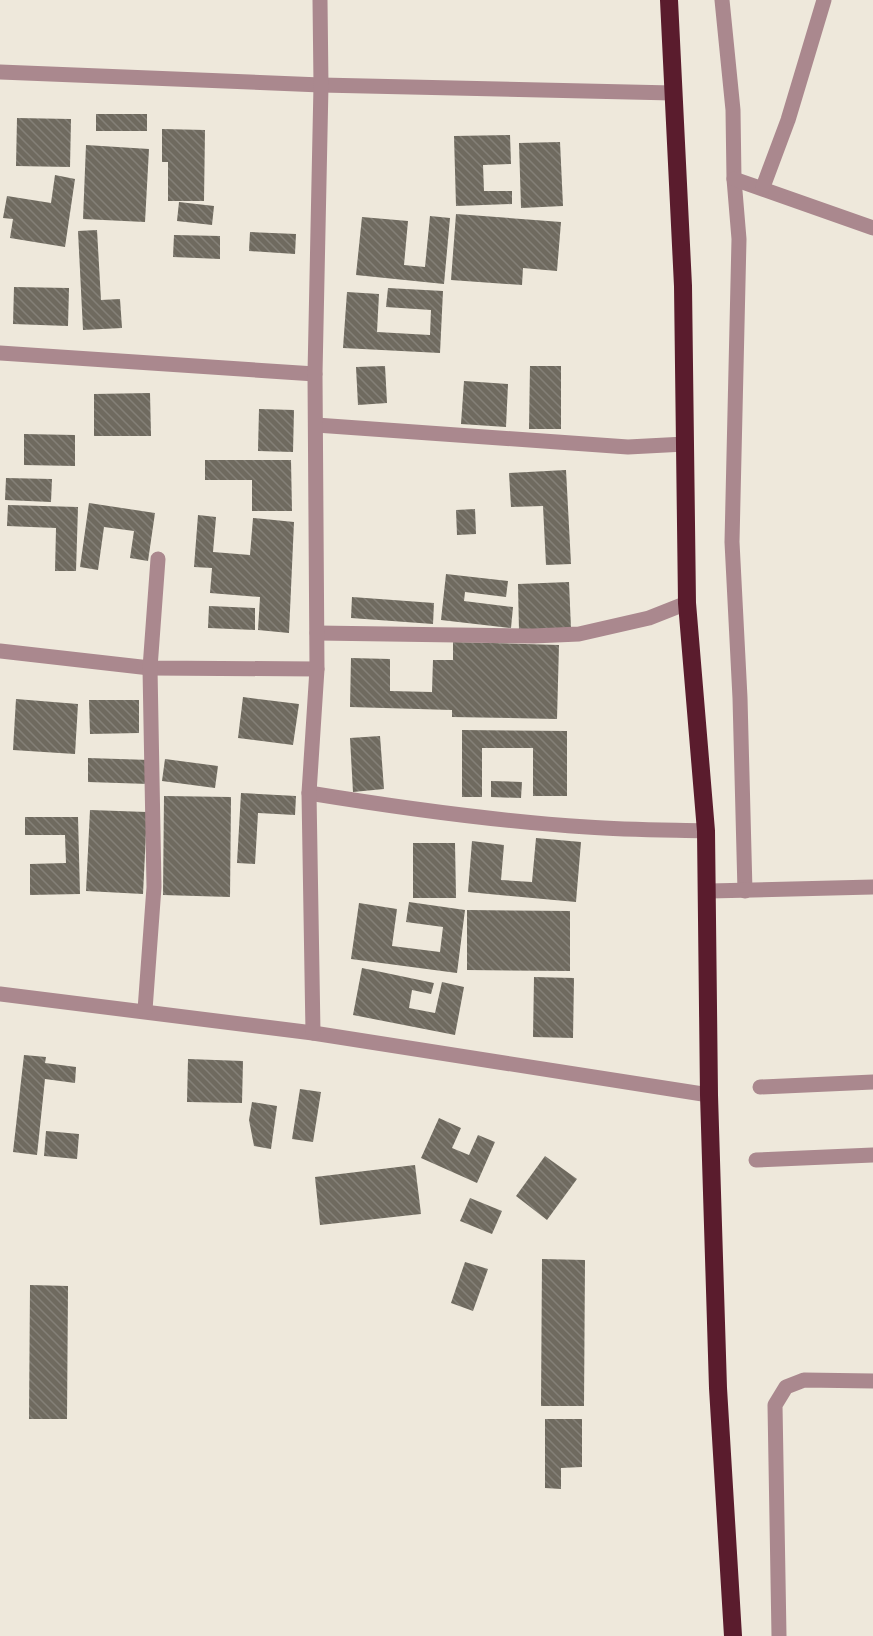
<svg xmlns="http://www.w3.org/2000/svg" width="873" height="1636" font-family="'Roboto Condensed',sans-serif">
<defs>
<pattern id="building-back-hatch" width="6" height="6" patternUnits="userSpaceOnUse" patternTransform="scale(1.5)"><rect width="6" height="6" fill="#6f6a5f"/><path d="M-1 5l2 2M0 0l6 6M5-1l2 2" fill="none" stroke="#848077"/></pattern>
</defs>
<rect width="100%" height="100%" fill="#eee8db"/>
<g fill="url(#building-back-hatch)">
<rect x="96" y="114" width="51" height="17"/>
<path d="M 17,118 L 71,119 L 70,167 L 16,166 Z"/>
<path d="M 162,129 L 205,130 L 204,201 L 168,201 L 168,162 L 162,162 Z"/>
<path d="M 510,135 L 511,164 L 483,165 L 484,191 L 512,191 L 512,204 L 456,206 L 454,136 Z"/>
<path d="M 560,142 L 563,206 L 521,208 L 519,143 Z"/>
<path d="M 86,145 L 149,149 L 145,222 L 83,219 Z"/>
<path d="M 55,175 L 75,179 L 65,247 L 10,238 L 13,219 L 3,218 L 7,196 L 51,203 Z"/>
<path d="M 179,202 L 214,206 L 212,225 L 177,221 Z"/>
<path d="M 456,214 L 561,222 L 557,271 L 523,268 L 522,285 L 451,280 Z"/>
<path d="M 430,216 L 450,218 L 444,284 L 356,275 L 362,217 L 408,221 L 404,265 L 425,267 Z"/>
<path d="M 97,230 L 101,300 L 120,299 L 122,328 L 83,330 L 78,231 Z"/>
<path d="M 250,232 L 296,234 L 295,254 L 249,251 Z"/>
<path d="M 174,235 L 220,236 L 220,259 L 173,257 Z"/>
<path d="M 14,287 L 69,288 L 68,326 L 13,324 Z"/>
<path d="M 388,288 L 443,291 L 440,353 L 343,348 L 347,292 L 379,294 L 377,332 L 430,335 L 431,310 L 386,307 Z"/>
<path d="M 385,366 L 387,403 L 358,405 L 356,367 Z"/>
<path d="M 530,366 L 561,366 L 561,429 L 529,429 Z"/>
<path d="M 464,381 L 508,384 L 506,427 L 461,424 Z"/>
<path d="M 150,393 L 151,436 L 94,436 L 94,394 Z"/>
<path d="M 259,409 L 294,410 L 293,452 L 258,451 Z"/>
<path d="M 24,434 L 75,435 L 75,466 L 24,465 Z"/>
<path d="M 205,460 L 291,460 L 292,511 L 252,511 L 252,480 L 205,480 Z"/>
<path d="M 566,470 L 571,564 L 546,565 L 543,506 L 511,507 L 509,473 Z"/>
<path d="M 6,478 L 52,479 L 51,502 L 5,500 Z"/>
<path d="M 89,503 L 155,513 L 148,561 L 130,558 L 134,531 L 104,527 L 98,570 L 80,567 Z"/>
<path d="M 8,505 L 78,507 L 76,571 L 55,571 L 56,528 L 7,526 Z"/>
<path d="M 475,509 L 476,534 L 457,535 L 456,510 Z"/>
<path d="M 198,515 L 216,517 L 213,552 L 250,555 L 253,518 L 294,522 L 289,633 L 258,630 L 260,597 L 210,593 L 212,568 L 194,567 Z"/>
<path d="M 446,574 L 508,581 L 506,597 L 465,592 L 464,601 L 513,607 L 511,628 L 441,620 Z"/>
<path d="M 569,582 L 571,629 L 519,631 L 518,584 Z"/>
<path d="M 352,597 L 434,603 L 433,624 L 351,618 Z"/>
<path d="M 209,606 L 255,608 L 255,630 L 208,628 Z"/>
<path d="M 453,642 L 559,645 L 557,719 L 452,717 L 452,710 L 350,707 L 351,658 L 390,659 L 390,691 L 432,692 L 433,660 L 453,660 Z"/>
<path d="M 243,697 L 299,704 L 293,745 L 238,738 Z"/>
<path d="M 16,699 L 78,704 L 75,754 L 13,750 Z"/>
<path d="M 89,700 L 139,700 L 139,733 L 90,734 Z"/>
<path d="M 462,730 L 567,731 L 567,796 L 533,796 L 533,748 L 482,748 L 482,797 L 462,797 Z"/>
<path d="M 380,736 L 384,789 L 353,792 L 350,738 Z"/>
<path d="M 88,758 L 150,760 L 149,784 L 88,782 Z"/>
<path d="M 165,759 L 218,766 L 215,788 L 162,781 Z"/>
<path d="M 491,781 L 522,782 L 521,798 L 491,797 Z"/>
<path d="M 241,793 L 296,796 L 295,815 L 258,813 L 255,864 L 237,863 Z"/>
<path d="M 164,796 L 231,797 L 230,897 L 163,895 Z"/>
<path d="M 90,810 L 147,812 L 143,894 L 86,891 Z"/>
<path d="M 25,817 L 78,817 L 80,894 L 30,895 L 30,864 L 66,863 L 65,835 L 25,835 Z"/>
<path d="M 536,838 L 581,842 L 576,902 L 468,892 L 472,841 L 504,845 L 501,880 L 532,882 Z"/>
<path d="M 413,843 L 455,843 L 456,898 L 413,898 Z"/>
<path d="M 409,902 L 465,910 L 457,973 L 351,959 L 359,903 L 397,909 L 392,946 L 440,952 L 443,927 L 406,922 Z"/>
<path d="M 467,910 L 570,911 L 570,971 L 467,970 Z"/>
<path d="M 362,968 L 434,983 L 431,994 L 412,990 L 409,1008 L 435,1013 L 442,982 L 464,987 L 455,1035 L 353,1015 Z"/>
<path d="M 534,977 L 574,978 L 573,1038 L 533,1037 Z"/>
<path d="M 24,1055 L 46,1057 L 45,1063 L 76,1067 L 75,1083 L 45,1079 L 37,1155 L 13,1152 Z"/>
<path d="M 188,1059 L 243,1061 L 242,1103 L 187,1102 Z"/>
<path d="M 300,1089 L 321,1092 L 313,1142 L 292,1139 Z"/>
<path d="M 252,1102 L 277,1106 L 271,1149 L 254,1146 L 249,1120 Z"/>
<path d="M 439,1118 L 461,1128 L 452,1148 L 469,1155 L 478,1135 L 495,1142 L 477,1183 L 421,1158 Z"/>
<path d="M 46,1131 L 79,1134 L 77,1159 L 44,1156 Z"/>
<path d="M 545,1156 L 577,1179 L 547,1220 L 516,1196 Z"/>
<path d="M 415,1165 L 421,1214 L 320,1225 L 315,1177 Z"/>
<path d="M 470,1198 L 502,1211 L 492,1234 L 460,1221 Z"/>
<path d="M 542,1259 L 585,1260 L 584,1406 L 541,1406 Z"/>
<path d="M 465,1262 L 488,1269 L 473,1311 L 451,1303 Z"/>
<path d="M 30,1285 L 68,1286 L 67,1419 L 29,1419 Z"/>
<path d="M 545,1419 L 582,1419 L 582,1467 L 561,1468 L 561,1489 L 545,1488 Z"/>
</g>
<g fill="none" stroke-linecap="round" stroke-linejoin="round">
<g stroke="#aa888e" stroke-width="15">
<path d="M 722,0 L 733,110 L 734,179 L 739,239 L 732,542 L 740,698 L 745,891"/>
<path d="M 0,72 L 321,85 L 673,93"/>
<path d="M 734,179 L 873,228"/>
<path d="M 763,187 L 788,120 L 824,0"/>
<path d="M 0,353 L 315,374"/>
<path d="M 316,425 L 628,447 L 685,444"/>
<path d="M 317,633 L 533,636 L 579,634 L 649,618 L 687,603"/>
<path d="M 0,651 L 150,668 L 317,669"/>
<path d="M 309,793 C 401,808 494,821 587,827 C 627,830 667,830 706,831"/>
<path d="M 709,891 L 873,887"/>
<path d="M 0,994 L 313,1033 L 709,1095"/>
<path d="M 145,1010 L 154,887 L 150,668 L 158,559"/>
<path d="M 313,1033 L 309,793 L 317,669 L 315,374 L 321,85 L 320,0"/>
<path d="M 760,1087 L 873,1082"/>
<path d="M 756,1160 L 873,1155"/>
<path d="M 779,1636 L 775,1405 L 786,1387 L 804,1380 L 873,1381"/>
</g>
<path stroke="#5a1c2d" stroke-width="18" d="M 669,0 L 683,286 L 687,603 L 706,831 L 709,1095 L 718,1388 L 733,1636"/>
</g>
</svg>
